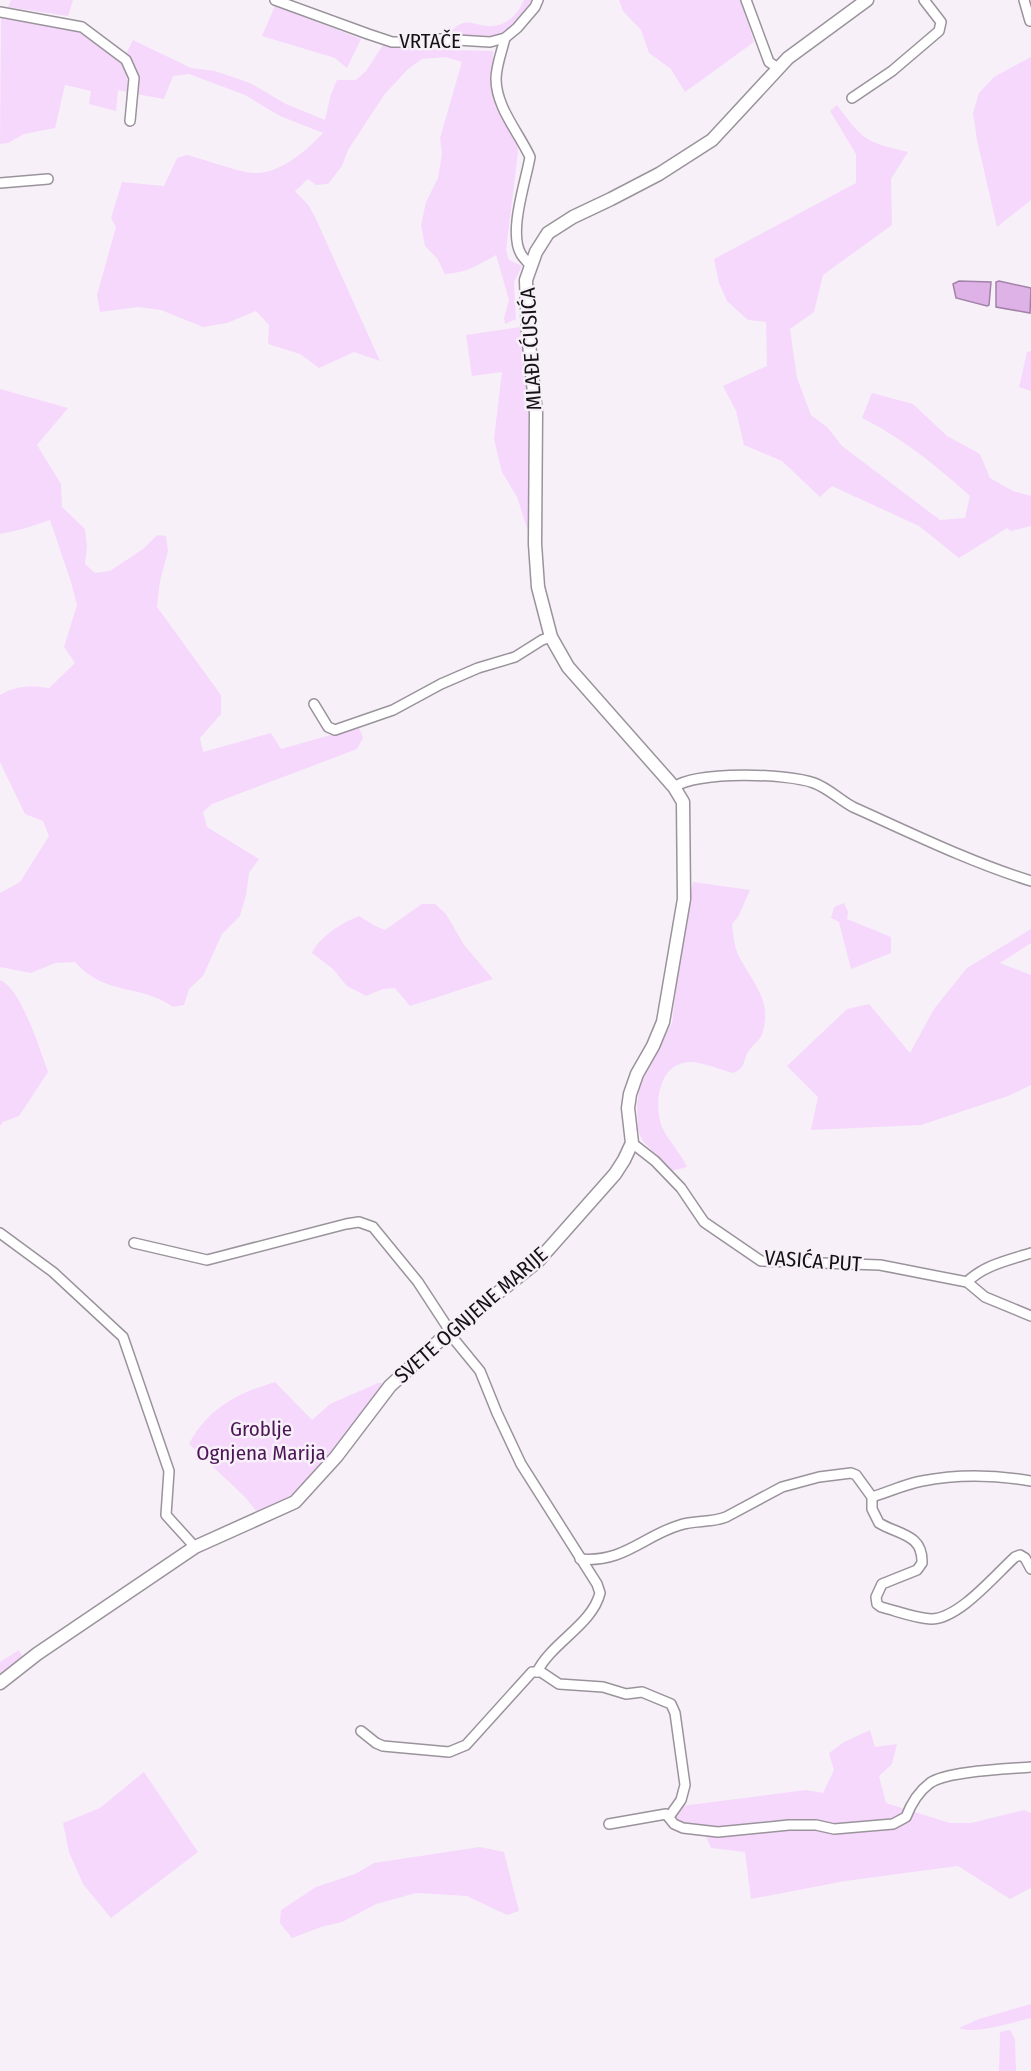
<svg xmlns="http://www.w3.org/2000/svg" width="1031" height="2071" font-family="'Fira Sans Condensed',sans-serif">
<rect width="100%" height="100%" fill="#f7f0f8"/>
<g fill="#f6d8fc">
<path d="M 11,0 L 73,0 L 68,16 L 8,7 Z"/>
<path d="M 524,0 L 533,0 L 532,5 L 506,31 L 492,36 L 447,35 C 452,31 456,25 463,23 C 470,21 479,25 487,26 C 505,28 518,15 524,0 Z"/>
<path d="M 619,0 L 741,0 L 754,42 L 685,92 L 671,69 L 649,53 L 641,30 L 623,11 Z"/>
<path d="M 275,6 L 361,39 L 347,68 L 335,58 L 262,36 Z"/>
<path d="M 1,16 L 63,26 L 77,31 L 126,66 L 128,92 L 118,90 L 116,111 L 89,104 L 91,91 L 65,85 L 55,128 L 24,134 L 8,143 L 0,144 Z"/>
<path d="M 133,40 L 191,68 L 215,71 L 250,83 L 286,104 L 325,120 L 331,94 L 337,80 L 356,80 L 366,71 L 383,45 L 416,49 L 493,51 L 493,74 L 517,140 L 518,152 L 506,250 L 509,260 L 522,266 L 514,282 L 516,319 L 505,324 L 504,318 L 509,300 L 496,255 C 478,265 466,273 445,274 L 437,258 L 425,246 L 421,225 L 426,202 L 438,178 L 442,154 L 440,138 L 462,62 L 446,57 L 422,59 L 408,69 L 384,95 L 348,150 L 342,166 L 328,184 L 316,185 L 308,179 L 295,191 L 309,206 L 316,219 L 380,361 L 354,352 L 319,368 L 300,354 L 268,344 L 269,325 L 256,311 L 227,323 L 203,327 L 161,310 L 138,307 L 100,312 L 97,295 L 116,227 L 111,218 L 122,182 L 164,186 L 177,158 L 187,155 C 204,159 240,173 255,173 C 280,174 307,150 323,133 L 280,116 L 245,95 L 189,74 L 173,76 L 164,99 L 136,94 C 140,73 138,72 125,56 Z"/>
<path d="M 1031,57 L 1031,200 L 997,227 L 977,140 L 973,113 L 979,93 L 994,77 Z"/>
<path d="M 837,105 C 863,140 865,142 908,152 L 891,179 L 892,225 L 823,275 L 814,312 L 790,329 L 797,378 L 811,415 L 828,428 L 842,446 L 940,520 L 965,518 L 970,496 C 938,467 901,437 862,418 L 872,393 L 913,404 L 947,436 L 980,454 L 990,478 L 1013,491 L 1031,496 L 1031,526 L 1011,531 L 1007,528 L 959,558 L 919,526 L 832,486 L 820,497 L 782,461 L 744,445 L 736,411 L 723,386 L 767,366 L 766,322 L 748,320 L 727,301 L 719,283 L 714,259 L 856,183 L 856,154 L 830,111 Z"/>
<path d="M 520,327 L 532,410 L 530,530 L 527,528 L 517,497 L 502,472 L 494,439 L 502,372 L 472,376 L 466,335 Z"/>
<path d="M 1031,351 L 1031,391 L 1019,387 L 1027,352 Z"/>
<path d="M 0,389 L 68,408 L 37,445 L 61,484 L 62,507 L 85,529 L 87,546 L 85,564 L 95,573 L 110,571 L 143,549 L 157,535 L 166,536 L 168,551 L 160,581 L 157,607 L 221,695 L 221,714 L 200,738 L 203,752 L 271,733 L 281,749 L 359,727 L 363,738 L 357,749 L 212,804 L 203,812 L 207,827 L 259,859 L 249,873 L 246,895 L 240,916 L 222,934 L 203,976 L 189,989 L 184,1005 L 173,1007 C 140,983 106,997 75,962 L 55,963 L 31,973 L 0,967 L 0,893 L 20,882 L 49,836 L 43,821 L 25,814 L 0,762 L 0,695 C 14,686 32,685 49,688 L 75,663 L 64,647 L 77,605 L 71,582 L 50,520 L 23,529 L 0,534 Z"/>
<path d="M 693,882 L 750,890 L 738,917 L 732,924 C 733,933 734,944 737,952 C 750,981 774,999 762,1034 C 760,1041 752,1045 748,1052 C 743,1061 745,1069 733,1073 C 721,1070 706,1063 692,1062 C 659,1061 653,1103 662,1127 C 668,1141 681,1153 687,1167 L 671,1171 L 642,1140 L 638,1130 L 637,1104 L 640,1085 L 672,1023 L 684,923 Z"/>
<path d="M 844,903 L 848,912 L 847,919 L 891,937 L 891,953 L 851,969 L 839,922 L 831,918 L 834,907 Z"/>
<path d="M 422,904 L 435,904 L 446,914 L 464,945 L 493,979 L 410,1006 L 395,988 L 383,989 L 366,996 L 347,986 L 333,969 L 312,953 C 320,936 342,923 359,916 L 375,926 L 385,930 Z"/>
<path d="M 1031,929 L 1031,943 L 1000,963 L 1031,975 L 1031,1085 L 1008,1096 L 921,1125 L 811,1130 L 818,1097 L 787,1066 L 847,1009 L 869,1004 L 910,1053 L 934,1009 L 967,968 Z"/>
<path d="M 0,980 C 21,988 40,1050 48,1072 L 19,1116 L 3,1122 L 0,1126 Z"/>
<path d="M 275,1382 L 312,1420 L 330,1404 L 378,1383 L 382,1383 L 382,1388 L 307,1484 L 286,1500 L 257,1512 L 245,1497 L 189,1444 C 208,1408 238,1393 275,1382 Z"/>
<path d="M 19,1650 L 23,1658 L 0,1675 L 0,1662 Z"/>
<path d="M 870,1730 L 875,1747 L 897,1744 L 892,1764 L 879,1776 L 886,1803 L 950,1823 L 971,1823 L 1024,1810 L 1031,1813 L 1031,1888 L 1010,1899 L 958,1866 L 845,1881 L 751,1899 L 745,1852 L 711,1848 L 702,1827 L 680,1824 L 674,1820 L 681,1806 L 806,1790 L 823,1793 L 834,1770 L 829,1753 L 844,1742 Z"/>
<path d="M 144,1772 L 198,1852 L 111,1918 L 83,1884 L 69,1852 L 63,1823 L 100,1808 Z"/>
<path d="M 480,1847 L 504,1852 L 519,1911 L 507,1915 L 467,1896 L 416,1893 L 376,1904 L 342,1922 L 321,1927 L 292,1938 L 280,1923 L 281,1910 L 316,1887 L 355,1874 L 374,1863 Z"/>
<path d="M 1031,2004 L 1031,2018 C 1012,2022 976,2035 959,2028 L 979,2019 Z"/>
<path d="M 1010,2030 L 1015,2039 L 1016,2071 L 999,2071 L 1000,2032 Z"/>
</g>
<g fill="#dfb2e7" stroke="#a282a8" stroke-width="1.5">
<path d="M 959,281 L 991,282 L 989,305 L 987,306 L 956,298 L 953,284 Z"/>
<path d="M 999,281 L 1031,288 L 1030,313 L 996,307 L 996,282 Z"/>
</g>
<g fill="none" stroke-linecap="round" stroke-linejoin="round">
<g stroke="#9a939b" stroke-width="12">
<g id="minor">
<path d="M 275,0 L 368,34 L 392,42 L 402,42 L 440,39 L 490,42 L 505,38 L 517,28 L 535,7 L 538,0"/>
<path d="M 746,0 L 769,62 L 778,68"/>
<path d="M 1024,0 L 1030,21"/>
<path d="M 0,12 L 82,27 L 126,60 L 134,78 L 130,121"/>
<path d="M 505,38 C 502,51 496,66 496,79 C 496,107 519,133 530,157 C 526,181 508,232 521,254 C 523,258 527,261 530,265"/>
<path d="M 852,98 L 892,71 L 939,31 L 941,22 L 924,0"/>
<path d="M 0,183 L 48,179"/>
<path d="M 314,704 L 328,727 L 335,730 L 393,710 L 441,684 L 478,668 L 515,657 L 542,640 L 551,637"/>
<path d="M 674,787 C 697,771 787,773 814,783 C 828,788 840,800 853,807 C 911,833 970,862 1031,881"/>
<path d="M 632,1143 L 655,1161 L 681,1188 L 704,1222 L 761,1261 L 880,1265 L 967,1282 L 985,1297 L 1031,1316"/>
<path d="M 0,1233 L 53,1272 L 123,1337 L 169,1471 L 166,1515 L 195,1547"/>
<path d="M 134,1243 L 207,1260 L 346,1224 L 359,1222 L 373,1227 L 418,1282 L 450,1331 L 453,1338 L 480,1371 L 497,1413 L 521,1464 L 597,1584 L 600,1593 C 592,1625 552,1642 537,1672"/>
<path d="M 967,1282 C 984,1265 1009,1260 1031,1253"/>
<path d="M 872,1497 C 889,1492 905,1484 922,1481 C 957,1474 996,1475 1031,1481"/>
<path d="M 580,1559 C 624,1563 643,1536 680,1525 C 695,1520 711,1523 726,1517 L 782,1487 L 819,1477 L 851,1473 L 856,1475 L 872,1497 L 872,1509 L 879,1523 C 899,1535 923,1534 922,1563 L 917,1570 L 882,1584 L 876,1597 L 877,1604 L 881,1607 C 897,1611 914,1618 931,1619 C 959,1619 995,1575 1015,1557 L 1020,1555 L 1025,1558 L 1031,1569"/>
<path d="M 361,1731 L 376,1743 L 383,1746 L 449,1752 L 466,1745 L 532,1672 L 541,1672 L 559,1684 L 603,1687 L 626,1694 L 642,1692 L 671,1704 L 675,1713 L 685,1785 L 681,1800 L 669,1817"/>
<path d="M 609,1824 L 666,1814 L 674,1824 L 683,1828 L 718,1832 L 789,1825 L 816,1825 L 834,1829 L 893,1824 L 906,1817 C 911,1804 918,1792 930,1783 C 947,1771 1008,1769 1031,1767"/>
</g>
</g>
<g stroke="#9a939b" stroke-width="15">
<path id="tertiary" d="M 0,1683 L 37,1654 L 195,1547 L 295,1502 L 336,1457 L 390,1386 L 450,1331 L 538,1261 L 615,1174 L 624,1160 L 632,1143 L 628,1108 L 630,1094 L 637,1074 L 653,1046 L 663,1022 L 684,899 L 683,802 L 674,787 L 568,667 L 551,637 L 538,587 L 535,544 L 536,413 L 528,333 L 526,280 L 536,252 L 548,233 L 573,217 L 611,199 L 659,174 L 712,140 L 788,58 L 867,0"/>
</g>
<use href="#minor" stroke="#fff" stroke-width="9"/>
<use href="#tertiary" stroke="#fff" stroke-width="12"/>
</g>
<g text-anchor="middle" stroke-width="5" stroke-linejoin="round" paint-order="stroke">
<g font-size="21" fill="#141214" stroke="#f7f0f8">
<text x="430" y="48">VRTAČE</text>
<text transform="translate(531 349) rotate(-93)" y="7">MLAĐE ĆUSIĆA</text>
<text transform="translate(813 1261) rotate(4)" y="7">VASIĆA PUT</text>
<text transform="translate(471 1315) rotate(-41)" y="7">SVETE OGNJENE MARIJE</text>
</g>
<g font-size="21" fill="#4c1656" stroke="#f7f0f8">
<text x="261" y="1436">Groblje<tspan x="261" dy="24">Ognjena Marija</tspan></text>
</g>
</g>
</svg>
